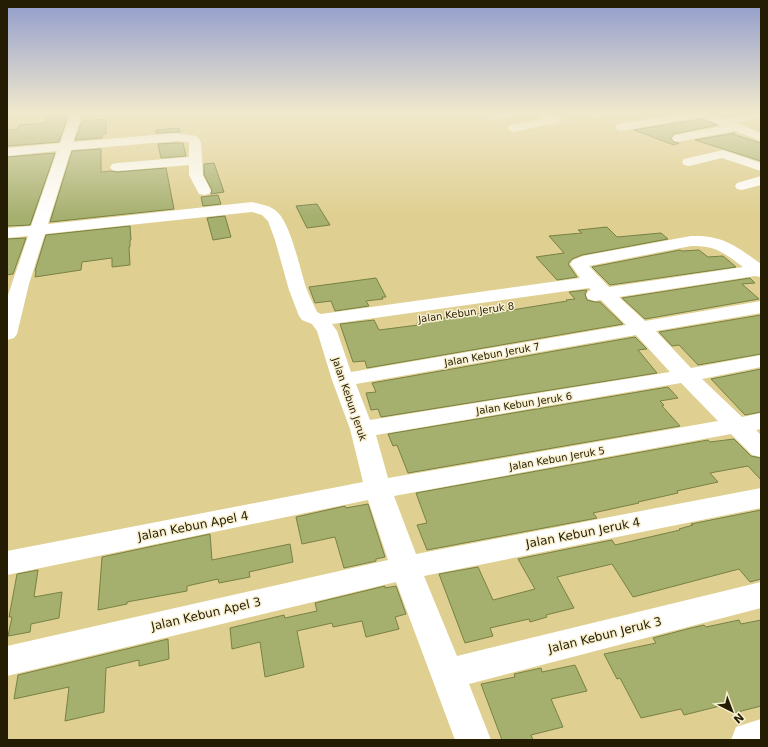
<svg xmlns="http://www.w3.org/2000/svg" width="768" height="747" font-family="'DejaVu Sans',sans-serif">
<rect width="100%" height="100%" fill="#dfcf90"/>
<g fill="#a5af6e" stroke="#788145">
<path d="M 68,116 L 59,142 L 7,146 L 7,130 L 18,129 L 19,125 L 46,123 L 46,118 Z"/>
<path d="M 106,119 L 106,134 L 102,134 L 102,138 L 75,140 L 82,121 Z"/>
<path d="M 702,119 L 717,125 L 674,134 L 671,139 L 674,142 L 679,143 L 674,145 L 634,130 Z"/>
<path d="M 179,128 L 180,132 L 156,133 L 156,130 Z"/>
<path d="M 735,133 L 732,134 L 761,143 L 761,161 L 695,140 Z"/>
<path d="M 177,143 L 183,143 L 186,156 L 161,158 L 158,144 Z"/>
<path d="M 101,149 L 101,172 L 111,171 L 117,172 L 166,168 L 174,209 L 50,222 L 72,151 Z"/>
<path d="M 55,153 L 30,225 L 7,226 L 7,157 Z"/>
<path d="M 214,163 L 224,192 L 211,194 L 212,190 L 204,175 L 204,164 Z"/>
<path d="M 218,195 L 221,204 L 203,206 L 201,197 Z"/>
<path d="M 317,204 L 330,225 L 307,228 L 296,206 Z"/>
<path d="M 225,216 L 231,237 L 213,240 L 207,218 Z"/>
<path d="M 130,226 L 131,240 L 130,240 L 130,247 L 129,247 L 130,265 L 112,267 L 112,258 L 82,262 L 81,270 L 35,277 L 36,271 L 35,271 L 46,235 Z"/>
<path d="M 607,227 L 617,237 L 661,233 L 668,239 L 582,255 L 572,259 L 568,264 L 577,277 L 557,280 L 536,257 L 564,253 L 549,236 L 582,233 L 578,230 Z"/>
<path d="M 26,238 L 13,274 L 7,275 L 7,239 Z"/>
<path d="M 680,250 L 682,251 L 699,250 L 708,257 L 723,256 L 736,267 L 610,285 L 592,267 Z"/>
<path d="M 376,278 L 386,297 L 382,297 L 383,299 L 366,301 L 369,306 L 335,311 L 331,301 L 315,303 L 309,287 Z"/>
<path d="M 750,278 L 755,283 L 742,284 L 759,299 L 645,319 L 622,298 Z"/>
<path d="M 587,290 L 585,294 L 587,300 L 595,302 L 600,302 L 623,324 L 367,368 L 365,361 L 353,362 L 340,324 L 374,320 L 379,330 L 418,325 L 417,323 L 437,321 L 436,319 L 512,310 L 567,301 L 566,300 L 575,299 L 569,292 Z"/>
<path d="M 761,315 L 761,354 L 698,365 L 679,345 L 672,346 L 659,332 Z"/>
<path d="M 635,337 L 647,349 L 638,350 L 657,373 L 381,417 L 378,409 L 371,410 L 366,393 L 376,392 L 372,383 Z"/>
<path d="M 761,369 L 761,412 L 745,415 L 711,379 Z"/>
<path d="M 668,387 L 678,398 L 660,401 L 664,405 L 662,406 L 680,426 L 408,473 L 397,445 L 393,446 L 388,434 Z"/>
<path d="M 734,439 L 751,456 L 761,458 L 761,480 L 748,466 L 710,473 L 718,482 L 677,491 L 678,493 L 638,502 L 639,503 L 593,513 L 597,518 L 427,550 L 417,525 L 427,523 L 416,493 L 708,440 L 710,442 Z"/>
<path d="M 368,504 L 385,557 L 376,559 L 376,561 L 344,568 L 335,537 L 302,544 L 296,517 L 345,506 L 346,508 Z"/>
<path d="M 761,510 L 761,579 L 750,582 L 739,569 L 633,597 L 612,564 L 557,577 L 574,608 L 546,615 L 547,617 L 530,622 L 529,619 L 490,628 L 493,636 L 465,643 L 439,574 L 478,567 L 493,600 L 535,589 L 518,559 L 612,540 L 615,545 L 680,530 L 679,529 L 693,525 L 691,524 Z"/>
<path d="M 210,534 L 212,560 L 290,544 L 293,562 L 249,572 L 250,577 L 219,583 L 218,579 L 187,586 L 187,591 L 127,602 L 127,604 L 98,610 L 102,557 Z"/>
<path d="M 38,570 L 34,597 L 62,592 L 59,618 L 31,624 L 30,632 L 8,636 L 12,617 L 9,617 L 17,574 Z"/>
<path d="M 385,586 L 385,588 L 396,586 L 406,614 L 395,617 L 399,629 L 366,637 L 362,621 L 333,627 L 332,623 L 297,631 L 304,667 L 265,677 L 260,642 L 232,649 L 230,628 L 284,615 L 285,618 L 317,611 L 315,603 Z"/>
<path d="M 739,620 L 741,624 L 761,620 L 761,706 L 734,713 L 728,704 L 684,715 L 681,709 L 641,718 L 620,678 L 617,679 L 604,654 L 656,643 L 653,638 L 691,628 L 704,625 L 706,627 Z"/>
<path d="M 168,639 L 169,659 L 139,666 L 139,660 L 106,668 L 104,712 L 65,721 L 69,687 L 14,699 L 18,675 Z"/>
<path d="M 575,665 L 587,691 L 551,699 L 563,727 L 531,735 L 533,740 L 502,740 L 481,684 L 515,677 L 514,674 L 541,668 L 542,672 Z"/>
</g>
<g fill="none" stroke-linecap="round" stroke-linejoin="round">
<g fill="#fff" fill-rule="evenodd">
<path d="M 71,112 L 83,112 L 73,142 L 177,133 L 197,136 L 201,142 L 203,175 L 211,191 L 209,194 L 204,195 L 199,194 L 189,175 L 189,165 L 117,171 L 112,170 L 110,167 L 112,164 L 117,163 L 189,157 L 189,142 L 177,141 L 71,150 L 48,224 L 252,202 C 259,204 269,205 275,210 C 291,221 300,271 307,290 C 310,298 314,305 317,312 L 321,314 L 580,278 L 570,264 L 573,260 L 583,256 L 691,236 C 723,235 736,246 761,264 L 761,277 L 755,276 L 619,297 L 645,321 L 761,301 L 761,313 L 656,331 L 691,368 L 761,355 L 761,367 L 702,379 L 742,417 L 761,413 L 761,429 L 756,430 L 761,435 L 761,457 L 752,455 L 731,434 L 394,496 L 416,554 L 761,488 L 761,508 L 424,576 L 457,656 L 761,582 L 761,608 L 469,684 L 491,740 L 455,740 L 396,582 L 7,676 L 7,646 L 388,560 L 368,500 L 7,575 L 7,551 L 363,482 L 350,429 L 332,380 L 317,331 L 312,324 L 302,320 L 299,316 L 289,290 L 275,240 L 268,221 L 262,215 L 252,212 L 45,234 L 29,284 L 17,334 L 14,338 L 7,340 L 7,298 L 28,236 L 7,238 L 7,228 L 31,226 L 57,151 L 7,156 L 7,148 L 60,143 ZM 691,246 C 715,245 724,253 743,267 L 609,287 L 589,266 ZM 589,288 L 591,290 L 588,291 L 586,295 L 588,299 L 595,301 L 601,300 L 626,325 L 351,372 L 337,331 L 332,324 ZM 636,335 L 670,372 L 370,420 L 356,384 ZM 681,383 L 718,421 L 388,478 L 376,435 Z"/>
<path d="M 500,112 L 525,112 L 523,114 L 492,120 L 488,119 L 486,117 L 488,115 Z"/>
<path d="M 534,112 C 544,112 555,111 562,120 L 560,122 L 556,123 L 514,132 L 510,131 L 508,128 L 510,125 L 544,119 Z"/>
<path d="M 589,112 L 610,112 L 608,114 L 593,117 L 589,116 L 587,114 Z"/>
<path d="M 692,112 L 708,112 L 726,119 L 761,112 L 761,117 L 737,123 L 761,133 L 761,141 L 735,131 L 678,142 L 674,141 L 672,138 L 674,135 L 722,126 L 702,117 L 621,131 L 617,130 L 615,127 L 617,124 L 621,123 Z"/>
<path d="M 723,150 L 761,163 L 761,171 L 722,158 L 689,166 L 684,165 L 682,162 L 684,159 Z"/>
<path d="M 761,176 L 761,185 L 742,190 L 737,189 L 735,186 L 737,183 Z"/>
<path d="M 761,719 L 761,740 L 731,740 L 736,727 Z"/>
</g>
</g>
<linearGradient id="sky" x2="0" y2="1"><stop stop-color="#919ccc"/><stop offset="0.52" stop-color="#f1e9cd"/><stop offset="1" stop-color="#f1e9cd" stop-opacity="0"/></linearGradient>
<rect width="768" height="217" fill="url(#sky)"/>
<g text-anchor="middle" stroke-width="3" stroke-linejoin="round" paint-order="stroke">
<g font-size="10" fill="#241d04" stroke="#f8f0d1">
<text transform="translate(466 312) rotate(-8)" y="4">Jalan Kebun Jeruk 8</text>
<text transform="translate(492 354) rotate(-10)" y="4">Jalan Kebun Jeruk 7</text>
<text transform="translate(350 399) rotate(71)" y="4">Jalan Kebun Jeruk</text>
<text transform="translate(524 403) rotate(-9)" y="4">Jalan Kebun Jeruk 6</text>
<text transform="translate(557 458) rotate(-10)" y="4">Jalan Kebun Jeruk 5</text>
</g>
<g font-size="12" fill="#241d04" stroke="#f8f0d1">
<text transform="translate(193 526) rotate(-11)" y="4">Jalan Kebun Apel 4</text>
<text transform="translate(583 533) rotate(-11)" y="4">Jalan Kebun Jeruk 4</text>
<text transform="translate(206 614) rotate(-13)" y="4">Jalan Kebun Apel 3</text>
<text transform="translate(605 635) rotate(-14)" y="4">Jalan Kebun Jeruk 3</text>
</g>
</g>
<rect width="768" height="747" fill="none" stroke="#241d04" stroke-width="16"/>
<g transform="translate(732 711) rotate(138)" stroke="#f8f0d1" stroke-width="3" paint-order="stroke">
<path d="M0-3L7 15L0 10L-7 15Z" fill="#241d04"/>
<text y="-6" font-size="11" font-weight="bold" text-anchor="middle" fill="#241d04">N</text>
</g>
</svg>
